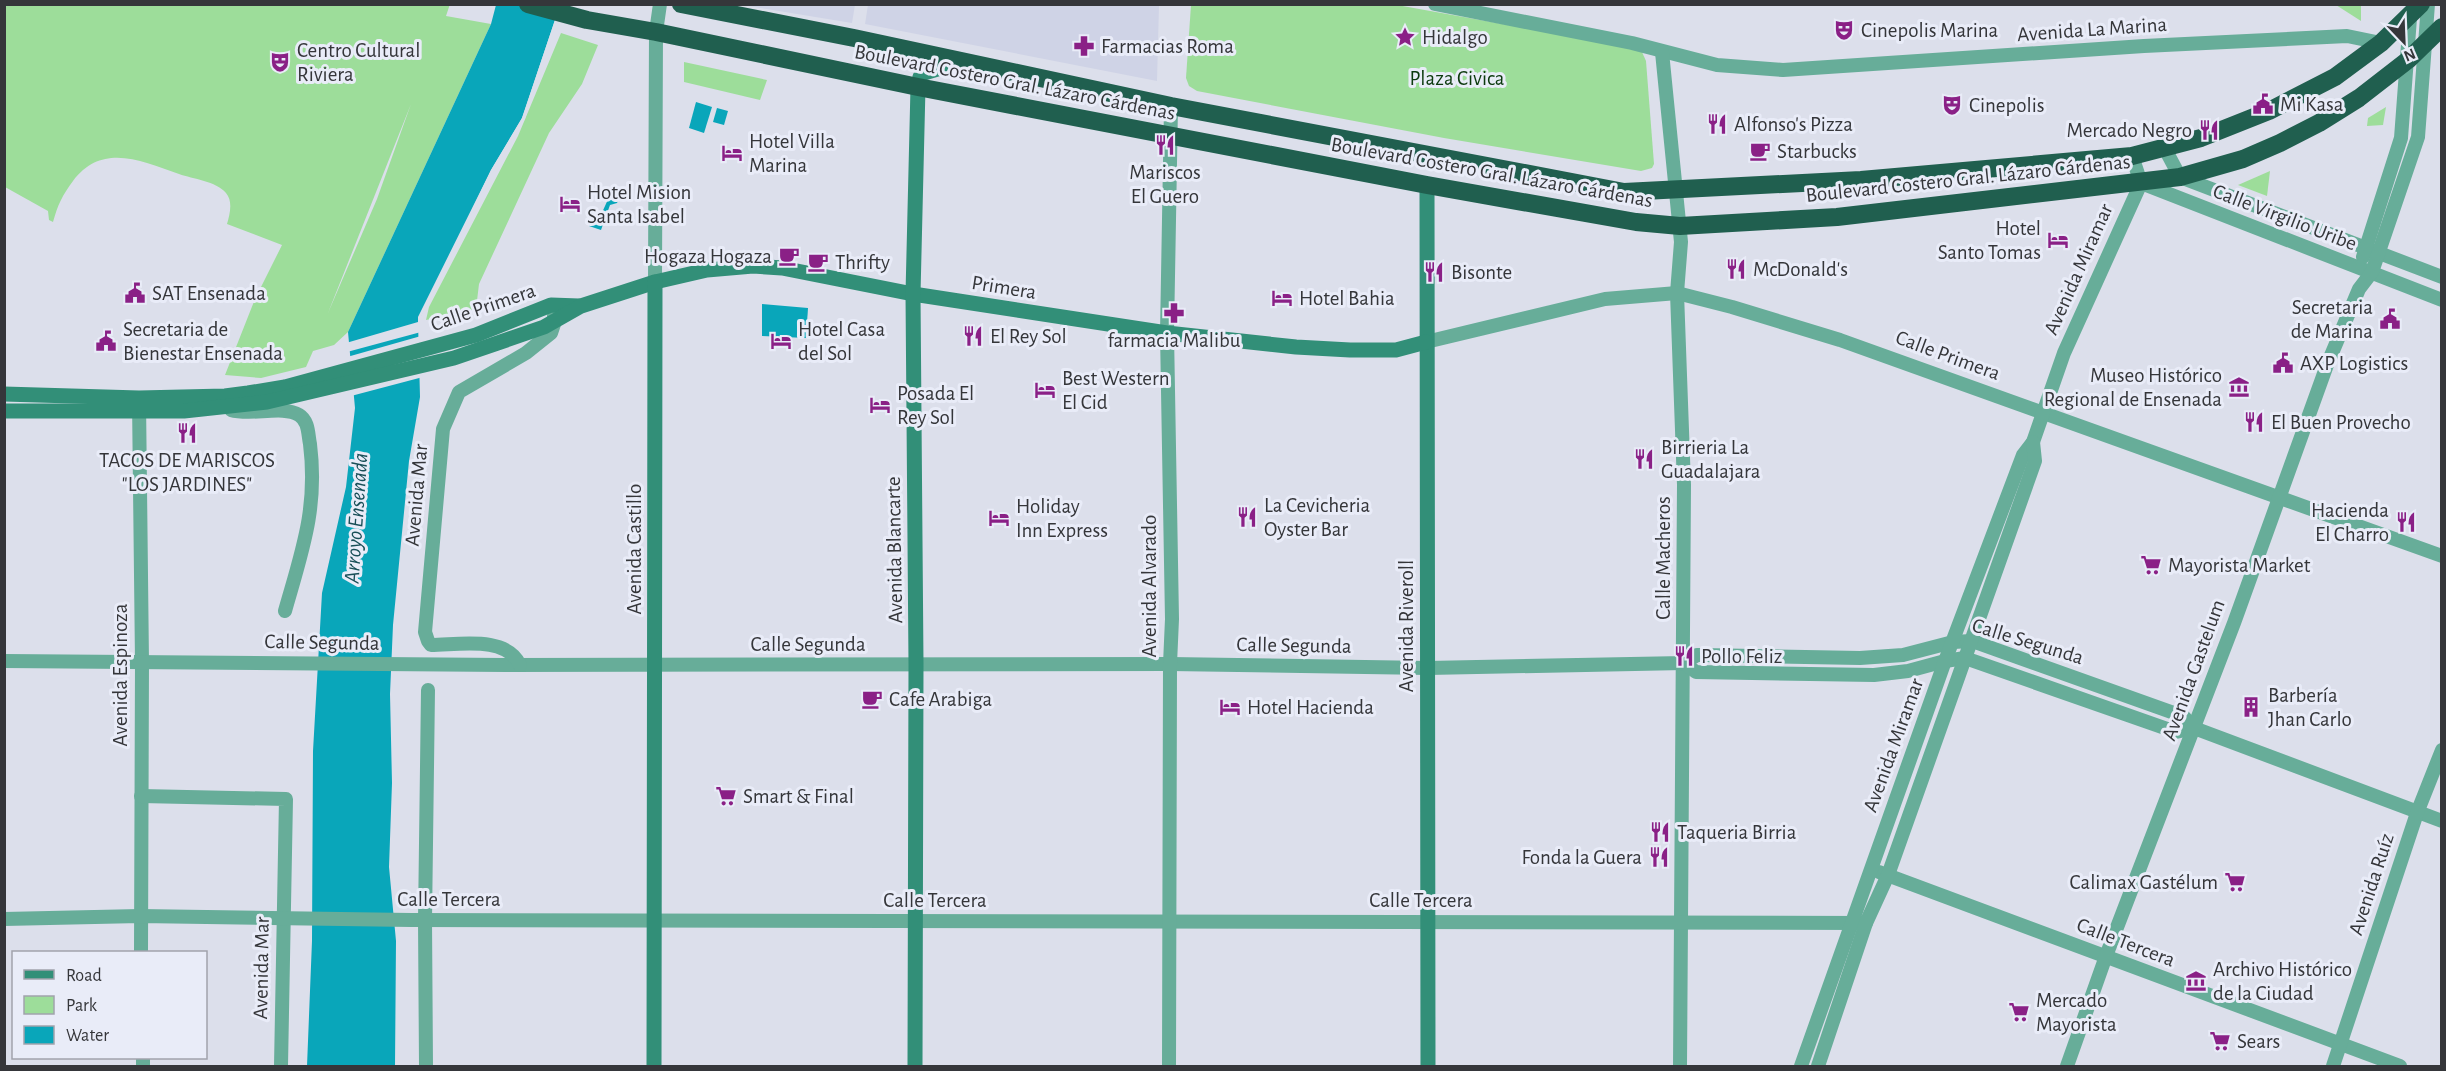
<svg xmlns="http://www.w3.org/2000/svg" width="2446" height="1071" font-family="'Alegreya Sans',sans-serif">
<rect width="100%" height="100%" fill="#dcdfeb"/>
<g fill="#cfd3e6">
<path d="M 742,5 L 855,4 L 855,5 L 852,23 Z"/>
<path d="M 868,5 L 1159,5 L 1157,81 L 865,24 Z"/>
</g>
<g fill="#9ddd9a" fill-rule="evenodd">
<path d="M 450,4 L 446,16 L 491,24 L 348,332 L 334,345 L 313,351 L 306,367 L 261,378 L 225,375 L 255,299 L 282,245 L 227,224 C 230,214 233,201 226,193 C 216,181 193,179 179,174 C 142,161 102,142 73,181 C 62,196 58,204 53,222 L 49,220 L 48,211 L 5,187 L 4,5 ZM 411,104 L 377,199 L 328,313 Z"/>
<path d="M 1191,5 L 1397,5 L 1631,47 L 1642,52 L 1646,61 L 1654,164 L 1652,168 L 1641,171 L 1444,138 L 1197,91 L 1189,86 L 1186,78 Z"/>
<path d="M 2336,5 L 2361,5 L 2361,21 Z"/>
<path d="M 561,33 L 598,45 L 582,84 L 549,133 L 479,284 L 476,309 L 426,320 L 429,307 L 518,136 Z"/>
<path d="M 684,62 L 767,80 L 760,100 L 684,82 Z"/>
<path d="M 2386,107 L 2383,125 L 2367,126 L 2368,118 Z"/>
<path d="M 2270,171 L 2267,196 L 2238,185 Z"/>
</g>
<g fill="#09a6ba">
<path d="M 496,5 L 560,5 L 522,118 L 491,170 L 418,322 L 420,397 L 409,461 L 393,625 L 390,694 L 392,783 L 389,867 L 396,941 L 395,1066 L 307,1066 L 312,941 L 313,751 L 322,593 L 346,487 L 355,408 L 348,332 L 491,24 Z"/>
<path d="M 696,102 L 712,107 L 704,133 L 689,128 Z"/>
<path d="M 717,108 L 728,111 L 724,125 L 713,122 Z"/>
<path d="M 615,194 L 619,199 L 617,203 L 610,205 L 601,230 L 589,226 L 594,215 L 600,217 L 610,195 Z"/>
<path d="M 762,304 L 808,308 L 806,338 L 762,336 Z"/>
</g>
<g fill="#dcdfeb">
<path d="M 563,4 L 525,119 L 494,172 L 421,317 L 421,332 L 347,352 L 346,343 L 418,322 L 418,317 L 491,170 L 522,118 L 560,5 Z"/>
<path d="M 421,336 L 423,377 L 351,396 L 347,357 Z"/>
</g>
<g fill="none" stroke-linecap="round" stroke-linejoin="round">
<g stroke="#67ad99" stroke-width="14">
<path d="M 1435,4 L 1632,43 L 1717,65 L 1783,70 L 2144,46 L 2347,36 L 2381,43"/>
<path d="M 1662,52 L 1681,242 L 1677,293 L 1684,485 L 1680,1066"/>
<path d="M 2164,147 L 2180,177 L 2442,277"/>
<path d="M 2132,156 L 2141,183"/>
<path d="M 2141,183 L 2442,300"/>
<path d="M 2363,257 L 2401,138 L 2410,18"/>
<path d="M 655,282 L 656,32 L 660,4"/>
<path d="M 1426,342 L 1605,299 L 1677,293 L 1732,307 L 1840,340 L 2442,556"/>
<path d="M 139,400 L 142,662 L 141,952"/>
<path d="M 231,410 C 251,416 283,405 299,415 C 309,421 308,435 310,444 C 318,508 302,551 285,611"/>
<path d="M 4,661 L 505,665 L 1170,664 L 1428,668 L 1684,663 L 1697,655 L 1703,655 L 1860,658 L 1903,655 L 1953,642 L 1972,641 L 2174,713 L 2184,717 L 2194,728 L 2442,821"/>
<path d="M 1684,663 L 1696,672 L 1874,675 L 1908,671 L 1945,661 L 1965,658 L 2176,732 L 2194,728"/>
<path d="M 520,665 C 506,635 458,645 431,645 L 428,641 L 425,632 L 443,429 L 459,392 L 526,353 L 551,333 L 555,321 L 554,316"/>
<path d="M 141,796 L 286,799 L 281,1066"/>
<path d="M 1879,872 L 2400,1066"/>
<path d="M 4,919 L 140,916 L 411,920 L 1866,923"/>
<path d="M 143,1058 L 143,1066"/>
<path d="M 426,1066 L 425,920 L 428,690"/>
<path d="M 1169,1066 L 1170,664 L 1172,619 L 1167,333 L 1171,106"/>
<path d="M 1801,1066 L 1945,661 L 2023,455 L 2033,442 L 2064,353 L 2141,183"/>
<path d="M 1818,1066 L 1866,923 L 1888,875 L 2035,461 L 2033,442"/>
<path d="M 2067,1066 L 2106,956 L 2234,623 L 2327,365 L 2359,289 L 2372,272 L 2418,137 L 2428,4"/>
<path d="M 2333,1066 L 2417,813 L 2442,750"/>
</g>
<g stroke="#328f78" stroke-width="15">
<path d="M 1427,185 L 1428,1066"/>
<path d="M 4,394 L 139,398 L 225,396 L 248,393 L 285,387 L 476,335 L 551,305 L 579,306"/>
<path d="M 4,411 L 184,411 L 267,402 L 454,358 L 544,327 L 581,306 L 655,282 L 707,270 L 753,266 L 782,268 L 913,294 L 1167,333 L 1296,347 L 1350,350 L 1396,350 L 1426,342"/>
<path d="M 654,1066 L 655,282"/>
<path d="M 915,1066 L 916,664 L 913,294 L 918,87 L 920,77 L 924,73 L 961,62"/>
</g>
<g stroke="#205f4f" stroke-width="18">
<path d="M 528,4 L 587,20 L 656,32 L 918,87 L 1427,185 L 1636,222 L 1680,226 L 1837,217 L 2180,177 L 2243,159 L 2280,143 L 2319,123 L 2359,98 L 2408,60 L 2442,27"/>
<path d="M 681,4 L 854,38 L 1171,106 L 1624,192 L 1861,180 L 2132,156 L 2201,138 L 2269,111 L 2335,77 L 2381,43 L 2421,4"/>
</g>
</g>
<defs>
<g id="theatre-bare" transform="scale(1.62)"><path d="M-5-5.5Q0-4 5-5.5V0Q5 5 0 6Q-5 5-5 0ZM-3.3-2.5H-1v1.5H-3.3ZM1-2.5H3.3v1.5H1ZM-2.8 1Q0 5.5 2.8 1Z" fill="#8a2086" stroke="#e9ecf8" stroke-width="2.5" paint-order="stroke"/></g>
<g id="sight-bare" transform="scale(1.62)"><path d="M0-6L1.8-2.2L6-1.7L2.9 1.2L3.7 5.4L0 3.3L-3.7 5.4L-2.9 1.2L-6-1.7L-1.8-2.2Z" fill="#8a2086" stroke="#e9ecf8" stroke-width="2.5" paint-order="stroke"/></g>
<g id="pharmacy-bare" transform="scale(1.62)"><path d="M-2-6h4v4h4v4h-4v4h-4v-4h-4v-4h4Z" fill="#8a2086" stroke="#e9ecf8" stroke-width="2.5" paint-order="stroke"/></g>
<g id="civic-bare" transform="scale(1.62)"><path d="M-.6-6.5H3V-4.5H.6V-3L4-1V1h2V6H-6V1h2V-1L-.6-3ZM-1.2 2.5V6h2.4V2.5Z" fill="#8a2086" stroke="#e9ecf8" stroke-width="2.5" paint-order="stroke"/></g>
<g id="restaurant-bare" transform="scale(1.62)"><path d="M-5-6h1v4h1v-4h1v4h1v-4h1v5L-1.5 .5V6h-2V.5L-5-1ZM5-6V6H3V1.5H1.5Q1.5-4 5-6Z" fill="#8a2086" stroke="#e9ecf8" stroke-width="2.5" paint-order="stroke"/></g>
<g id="cafe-bare" transform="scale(1.62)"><path d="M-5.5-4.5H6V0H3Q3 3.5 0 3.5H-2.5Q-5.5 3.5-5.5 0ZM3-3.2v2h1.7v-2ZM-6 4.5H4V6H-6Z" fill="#8a2086" stroke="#e9ecf8" stroke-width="2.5" paint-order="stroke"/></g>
<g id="hotel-bare" transform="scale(1.62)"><path d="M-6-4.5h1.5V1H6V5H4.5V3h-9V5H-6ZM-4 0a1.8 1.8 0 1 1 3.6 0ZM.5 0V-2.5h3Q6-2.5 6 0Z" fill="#8a2086" stroke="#e9ecf8" stroke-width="2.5" paint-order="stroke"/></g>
<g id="museum-bare" transform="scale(1.62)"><path d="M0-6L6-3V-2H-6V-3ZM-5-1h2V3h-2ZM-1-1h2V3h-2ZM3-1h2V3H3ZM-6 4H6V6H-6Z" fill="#8a2086" stroke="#e9ecf8" stroke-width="2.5" paint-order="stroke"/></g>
<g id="supermarket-bare" transform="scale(1.62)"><path d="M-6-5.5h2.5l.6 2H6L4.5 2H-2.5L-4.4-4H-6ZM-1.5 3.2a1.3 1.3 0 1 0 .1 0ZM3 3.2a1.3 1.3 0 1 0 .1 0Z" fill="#8a2086" stroke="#e9ecf8" stroke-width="2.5" paint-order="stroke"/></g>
<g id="building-bare" transform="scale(1.62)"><path d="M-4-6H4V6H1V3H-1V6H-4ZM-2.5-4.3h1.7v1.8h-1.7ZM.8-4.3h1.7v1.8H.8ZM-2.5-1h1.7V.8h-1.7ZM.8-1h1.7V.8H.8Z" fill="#8a2086" stroke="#e9ecf8" stroke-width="2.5" paint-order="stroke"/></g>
</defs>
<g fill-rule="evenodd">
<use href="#theatre-bare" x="1844" y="30"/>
<use href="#sight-bare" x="1405" y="37"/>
<use href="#pharmacy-bare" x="1084" y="46"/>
<use href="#theatre-bare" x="280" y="62"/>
<use href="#civic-bare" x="2263" y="104"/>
<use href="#theatre-bare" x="1952" y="105"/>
<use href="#restaurant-bare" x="1717" y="124"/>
<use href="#restaurant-bare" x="2209" y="130"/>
<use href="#restaurant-bare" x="1165" y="145"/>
<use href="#cafe-bare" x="1760" y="151"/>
<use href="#hotel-bare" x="732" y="153"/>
<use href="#hotel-bare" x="570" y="204"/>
<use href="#hotel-bare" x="2058" y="240"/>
<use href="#cafe-bare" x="789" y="256"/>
<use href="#cafe-bare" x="818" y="262"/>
<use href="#restaurant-bare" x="1736" y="269"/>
<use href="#restaurant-bare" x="1434" y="272"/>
<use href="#civic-bare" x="135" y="293"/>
<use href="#hotel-bare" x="1282" y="298"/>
<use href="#pharmacy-bare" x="1174" y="313"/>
<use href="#civic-bare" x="2390" y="319"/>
<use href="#restaurant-bare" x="973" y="336"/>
<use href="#civic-bare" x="106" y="341"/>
<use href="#hotel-bare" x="781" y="341"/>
<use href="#civic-bare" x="2283" y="363"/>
<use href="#museum-bare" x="2239" y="387"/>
<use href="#hotel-bare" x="1045" y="390"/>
<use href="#hotel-bare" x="880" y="405"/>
<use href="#restaurant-bare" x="2254" y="422"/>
<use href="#restaurant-bare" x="187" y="433"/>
<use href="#restaurant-bare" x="1644" y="459"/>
<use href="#restaurant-bare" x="1247" y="517"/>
<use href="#hotel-bare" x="999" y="518"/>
<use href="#restaurant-bare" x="2406" y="522"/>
<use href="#supermarket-bare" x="2151" y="565"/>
<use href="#restaurant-bare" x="1684" y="656"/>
<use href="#cafe-bare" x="872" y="699"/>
<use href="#hotel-bare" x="1230" y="707"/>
<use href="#building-bare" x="2251" y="707"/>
<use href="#supermarket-bare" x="726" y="796"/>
<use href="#restaurant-bare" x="1660" y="832"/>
<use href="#restaurant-bare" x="1659" y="857"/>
<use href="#supermarket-bare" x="2235" y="882"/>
<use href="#museum-bare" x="2196" y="981"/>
<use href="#supermarket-bare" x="2019" y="1012"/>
<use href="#supermarket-bare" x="2220" y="1041"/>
</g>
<g text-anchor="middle" stroke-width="6" stroke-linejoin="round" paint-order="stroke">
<g font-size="21" fill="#35363a" stroke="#e9ecf8">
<text transform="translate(2092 29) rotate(-4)" y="7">Avenida La Marina</text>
<text transform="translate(1015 82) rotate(11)" y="7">Boulevard Costero Gral. Lázaro Cárdenas</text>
<text transform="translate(1492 172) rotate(10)" y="7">Boulevard Costero Gral. Lázaro Cárdenas</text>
<text transform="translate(1968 178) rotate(-6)" y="7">Boulevard Costero Gral. Lázaro Cárdenas</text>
<text transform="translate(2285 217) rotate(21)" y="7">Calle Virgilio Uribe</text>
<text transform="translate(2078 269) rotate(-66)" y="7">Avenida Miramar</text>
<text transform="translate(1004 287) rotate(9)" y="7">Primera</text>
<text transform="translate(483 307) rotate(-19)" y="7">Calle Primera</text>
<text transform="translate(1948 355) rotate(20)" y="7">Calle Primera</text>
<text transform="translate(416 495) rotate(-85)" y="7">Avenida Mar</text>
<text transform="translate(634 549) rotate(-90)" y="7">Avenida Castillo</text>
<text transform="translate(894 550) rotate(-91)" y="7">Avenida Blancarte</text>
<text transform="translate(1663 558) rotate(-90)" y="7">Calle Macheros</text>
<text transform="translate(1149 586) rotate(-90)" y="7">Avenida Alvarado</text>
<text transform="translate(1406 626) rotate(-90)" y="7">Avenida Riveroll</text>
<text transform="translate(2028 641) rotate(17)" y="7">Calle Segunda</text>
<text transform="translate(322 642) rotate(1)" y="7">Calle Segunda</text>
<text x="808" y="651">Calle Segunda</text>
<text transform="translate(1294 645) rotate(1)" y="7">Calle Segunda</text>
<text transform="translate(2193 670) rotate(-70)" y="7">Avenida Gastelum</text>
<text transform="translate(120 675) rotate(-90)" y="7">Avenida Espinoza</text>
<text transform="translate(1893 745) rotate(-70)" y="7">Avenida Miramar</text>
<text transform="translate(2371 884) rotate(-72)" y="7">Avenida Ruíz</text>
<text x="449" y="906">Calle Tercera</text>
<text x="935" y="907">Calle Tercera</text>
<text x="1421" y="907">Calle Tercera</text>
<text transform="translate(2126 942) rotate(21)" y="7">Calle Tercera</text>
<text transform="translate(261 968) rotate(-89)" y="7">Avenida Mar</text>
</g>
<g font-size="21" fill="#35363a" stroke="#e9ecf8" text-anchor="start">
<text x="1861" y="37">Cinepolis Marina</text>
<text x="1422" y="44">Hidalgo</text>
<text x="1101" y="53">Farmacias Roma</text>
<text x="297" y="57">Centro Cultural<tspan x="297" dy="24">Riviera</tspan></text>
<text x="2280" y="111">Mi Kasa</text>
<text x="1969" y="112">Cinepolis</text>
<text x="1734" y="131">Alfonso's Pizza</text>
<text x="2192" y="137" text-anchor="end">Mercado Negro</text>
<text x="749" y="148">Hotel Villa<tspan x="749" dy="24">Marina</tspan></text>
<text x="1777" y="158">Starbucks</text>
<text x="1165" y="179" text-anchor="middle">Mariscos<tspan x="1165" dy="24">El Guero</tspan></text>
<text x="587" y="199">Hotel Mision<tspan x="587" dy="24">Santa Isabel</tspan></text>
<text x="2041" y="235" text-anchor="end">Hotel<tspan x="2041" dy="24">Santo Tomas</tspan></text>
<text x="772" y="263" text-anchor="end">Hogaza Hogaza</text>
<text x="835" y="269">Thrifty</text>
<text x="1753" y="276">McDonald's</text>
<text x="1451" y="279">Bisonte</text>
<text x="152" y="300">SAT Ensenada</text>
<text x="1299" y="305">Hotel Bahia</text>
<text x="2373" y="314" text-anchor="end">Secretaria<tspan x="2373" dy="24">de Marina</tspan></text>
<text x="123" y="336">Secretaria de<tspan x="123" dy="24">Bienestar Ensenada</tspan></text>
<text x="798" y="336">Hotel Casa<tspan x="798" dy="24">del Sol</tspan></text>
<text x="990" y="343">El Rey Sol</text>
<text x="1174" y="347" text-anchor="middle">farmacia Malibu</text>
<text x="2300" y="370">AXP Logistics</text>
<text x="2222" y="382" text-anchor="end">Museo Histórico<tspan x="2222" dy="24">Regional de Ensenada</tspan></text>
<text x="1062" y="385">Best Western<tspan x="1062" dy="24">El Cid</tspan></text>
<text x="897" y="400">Posada El<tspan x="897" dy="24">Rey Sol</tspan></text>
<text x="2271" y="429">El Buen Provecho</text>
<text x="1661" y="454">Birrieria La<tspan x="1661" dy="24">Guadalajara</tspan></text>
<text x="187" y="467" text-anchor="middle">TACOS DE MARISCOS<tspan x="187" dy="24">"LOS JARDINES"</tspan></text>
<text x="1264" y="512">La Cevicheria<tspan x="1264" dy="24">Oyster Bar</tspan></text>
<text x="1016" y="513">Holiday<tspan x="1016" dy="24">Inn Express</tspan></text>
<text x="2389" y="517" text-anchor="end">Hacienda<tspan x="2389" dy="24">El Charro</tspan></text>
<text x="2168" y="572">Mayorista Market</text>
<text x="1701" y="663">Pollo Feliz</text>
<text x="2268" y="702">Barbería<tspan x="2268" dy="24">Jhan Carlo</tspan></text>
<text x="889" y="706">Cafe Arabiga</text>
<text x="1247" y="714">Hotel Hacienda</text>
<text x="743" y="803">Smart &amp; Final</text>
<text x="1677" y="839">Taqueria Birria</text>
<text x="1642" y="864" text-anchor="end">Fonda la Guera</text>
<text x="2218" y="889" text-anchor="end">Calimax Gastélum</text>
<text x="2213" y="976">Archivo Histórico<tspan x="2213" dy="24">de la Ciudad</tspan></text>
<text x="2036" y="1007">Mercado<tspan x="2036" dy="24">Mayorista</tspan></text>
<text x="2237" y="1048">Sears</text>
</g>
<g font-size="21" fill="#0c3a0e" stroke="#e9ecf8">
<text x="1457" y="85">Plaza Civica</text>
</g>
<g font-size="22" font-style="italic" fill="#194f58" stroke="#e9ecf8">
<text transform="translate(355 518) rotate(-86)" y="8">Arroyo Ensenada</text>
</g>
</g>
<rect width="2446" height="1071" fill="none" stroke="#35363a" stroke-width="12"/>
<rect x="12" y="951" width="195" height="108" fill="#e9ecf8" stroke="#a1a3ac" stroke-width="1.5"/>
<rect x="24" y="970" width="30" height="9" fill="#328f78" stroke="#a1a3ac" stroke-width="1.5"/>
<text x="66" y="981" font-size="18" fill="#35363a">Road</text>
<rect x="24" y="996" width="30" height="18" fill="#9ddd9a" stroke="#a1a3ac" stroke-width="1.5"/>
<text x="66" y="1011" font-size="18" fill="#35363a">Park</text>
<rect x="24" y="1026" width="30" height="18" fill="#09a6ba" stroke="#a1a3ac" stroke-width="1.5"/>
<text x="66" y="1041" font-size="18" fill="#35363a">Water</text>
<g transform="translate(2404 42) rotate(157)" stroke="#e9ecf8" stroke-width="4.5" paint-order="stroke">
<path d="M0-4.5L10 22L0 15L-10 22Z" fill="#35363a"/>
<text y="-9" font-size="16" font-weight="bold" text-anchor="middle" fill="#35363a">N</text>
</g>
</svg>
